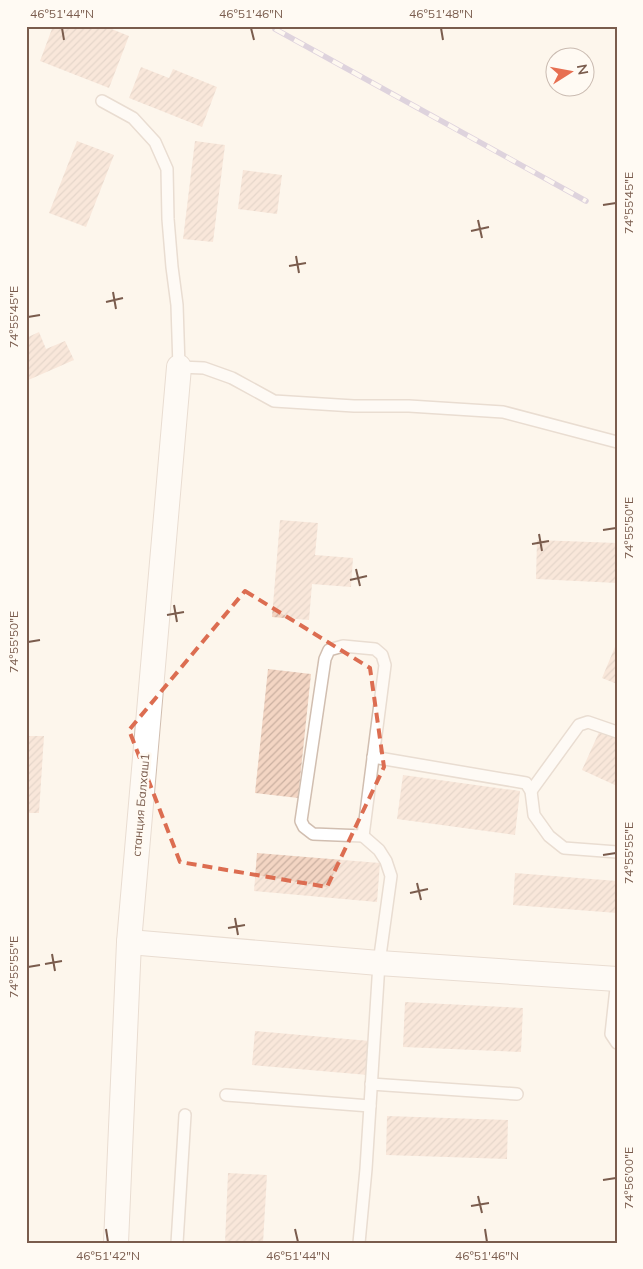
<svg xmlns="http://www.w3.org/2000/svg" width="643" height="1269" font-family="Mulish,sans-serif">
<defs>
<pattern id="building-hatch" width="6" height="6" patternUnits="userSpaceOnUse" patternTransform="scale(1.25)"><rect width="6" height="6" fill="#f3d5c3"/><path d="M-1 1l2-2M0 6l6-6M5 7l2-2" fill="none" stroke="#cab0a1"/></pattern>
</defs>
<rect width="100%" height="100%" fill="#fdf6ec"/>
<g fill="url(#building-hatch)">
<path d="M 53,26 L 104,26 L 129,36 L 109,88 L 40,61 Z"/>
<path d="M 141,67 L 169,78 L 173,69 L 217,87 L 202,127 L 129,98 Z"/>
<path d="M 77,141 L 114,155 L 86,227 L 49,213 Z"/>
<path d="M 195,141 L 225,145 L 213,242 L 183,239 Z"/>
<path d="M 243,170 L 282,175 L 277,214 L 238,209 Z"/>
<path d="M 39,332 L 46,349 L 65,341 L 74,360 L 26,381 L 26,338 Z"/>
<path d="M 280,520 L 318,523 L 315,555 L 353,558 L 351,587 L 312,584 L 309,620 L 272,617 Z"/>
<path d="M 537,540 L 617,543 L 617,583 L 536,579 Z"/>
<path d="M 617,642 L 617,684 L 602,678 Z"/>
<path d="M 268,669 L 311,674 L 298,798 L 255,793 Z"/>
<path d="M 600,730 L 617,737 L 617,786 L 582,770 Z"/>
<path d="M 26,736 L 44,736 L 39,813 L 26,813 Z"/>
<path d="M 403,775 L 520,791 L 515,835 L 397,819 Z"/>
<path d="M 257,853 L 380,863 L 377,902 L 254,891 Z"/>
<path d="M 515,873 L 617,881 L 617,913 L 513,905 Z"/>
<path d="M 405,1002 L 523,1008 L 521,1052 L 403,1047 Z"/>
<path d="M 255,1031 L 370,1041 L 368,1075 L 252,1065 Z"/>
<path d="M 387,1116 L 508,1120 L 507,1159 L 386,1155 Z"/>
<path d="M 228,1173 L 267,1175 L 263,1243 L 225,1243 Z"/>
</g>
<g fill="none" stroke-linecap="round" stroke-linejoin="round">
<g stroke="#d1beb0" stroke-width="14">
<g id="service">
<path d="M 102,101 L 133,118 L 155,142 L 167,169 L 168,219 L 172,267 L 177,305 L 179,367 L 204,368 L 232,378 L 274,401 L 354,406 L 409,406 L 503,412 L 617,442"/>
<path d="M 343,646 L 375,649 L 382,655 L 385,665 L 363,836 L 313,834 L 304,827 L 301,821 L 325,659 L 329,650 Z"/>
<path d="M 373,757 L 526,783 L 531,791 L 534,815 L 549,836 L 564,848 L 617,852"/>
<path d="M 531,791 L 579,725 L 588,722 L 617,732"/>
<path d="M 617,979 L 611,1034 L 617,1043"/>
<path d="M 371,1084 L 517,1094"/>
<path d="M 226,1095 L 370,1106"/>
<path d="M 177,1243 L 185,1115"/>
<path d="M 359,1243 L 366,1169 L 379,963 L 391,876 L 386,861 L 379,850 L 363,836"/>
</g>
</g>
<g stroke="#d1beb0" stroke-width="26">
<g id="minor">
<path d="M 129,942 L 379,963 L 617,979"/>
<path d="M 116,1243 L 129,942 L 179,367"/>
</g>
</g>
<use href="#service" stroke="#fff" stroke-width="11"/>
<use href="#minor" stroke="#fff" stroke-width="24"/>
<g stroke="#b9a8c9" stroke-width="5.5">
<path id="rail" d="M 275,29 L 586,201"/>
</g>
<use href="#rail" stroke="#fffaf3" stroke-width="4" stroke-dasharray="11" stroke-linecap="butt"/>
</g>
<path d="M0 0H643V1269H0ZM 245,591 L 370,668 L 384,767 L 327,887 L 180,862 L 129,730 Z" fill="#fdf6ec" fill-opacity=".55" fill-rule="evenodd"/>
<path fill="none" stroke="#dc6d51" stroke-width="4" stroke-dasharray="10 6" stroke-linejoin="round" d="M 245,591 L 370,668 L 384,767 L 327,887 L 180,862 L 129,730 Z"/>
<path fill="none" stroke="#7a5c4d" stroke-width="2" d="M 62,28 L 64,40M 251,28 L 254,40M 441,28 L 443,40M 603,205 L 616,203M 478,220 L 482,238M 471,231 L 489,227M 296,256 L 299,273M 289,266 L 306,263M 113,292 L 116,309M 106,302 L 123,298M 28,317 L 40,315M 603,530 L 616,528M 539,534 L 542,551M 532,544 L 549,541M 356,569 L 360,586M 350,580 L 367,576M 174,605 L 177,622M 167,615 L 184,612M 28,642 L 40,640M 603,855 L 616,853M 417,883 L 421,900M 410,893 L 428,889M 235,918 L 238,935M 228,928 L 245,925M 52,954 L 55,971M 45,964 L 62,961M 28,967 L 40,965M 603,1180 L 616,1178M 478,1196 L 482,1213M 471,1206 L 489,1203M 106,1229 L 108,1242M 295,1229 L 298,1242M 485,1229 L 487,1242"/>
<g text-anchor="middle" stroke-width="5" stroke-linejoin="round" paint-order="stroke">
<g font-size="12" fill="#7a5c4d" stroke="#fffaf3">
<text transform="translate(141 805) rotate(-85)" y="4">станция Балхаш1</text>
</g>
</g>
<rect width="643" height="1269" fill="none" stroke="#fffaf3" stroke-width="55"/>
<g transform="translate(570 72) rotate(79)"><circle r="24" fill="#fffaf3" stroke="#cabbb1"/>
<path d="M0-4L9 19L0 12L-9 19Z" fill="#e76f51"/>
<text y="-8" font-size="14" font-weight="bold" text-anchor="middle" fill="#7a5c4d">N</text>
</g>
<rect x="28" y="28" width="588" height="1214" fill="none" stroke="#7a5c4d" stroke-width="2"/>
<g font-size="12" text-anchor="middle" fill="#7a5c4d">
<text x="62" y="18">46°51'44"N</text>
<text x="251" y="18">46°51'46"N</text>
<text x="441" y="18">46°51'48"N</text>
<text transform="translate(629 203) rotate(-90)" y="4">74°55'45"E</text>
<text transform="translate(14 317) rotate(-90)" y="4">74°55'45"E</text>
<text transform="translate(629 528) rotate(-90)" y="4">74°55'50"E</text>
<text transform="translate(14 642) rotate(-90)" y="4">74°55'50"E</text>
<text transform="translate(629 853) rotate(-90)" y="4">74°55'55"E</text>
<text transform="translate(14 967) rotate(-90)" y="4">74°55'55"E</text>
<text transform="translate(629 1178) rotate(-90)" y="4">74°56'00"E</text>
<text x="108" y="1260">46°51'42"N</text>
<text x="298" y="1260">46°51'44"N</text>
<text x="487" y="1260">46°51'46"N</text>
</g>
</svg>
